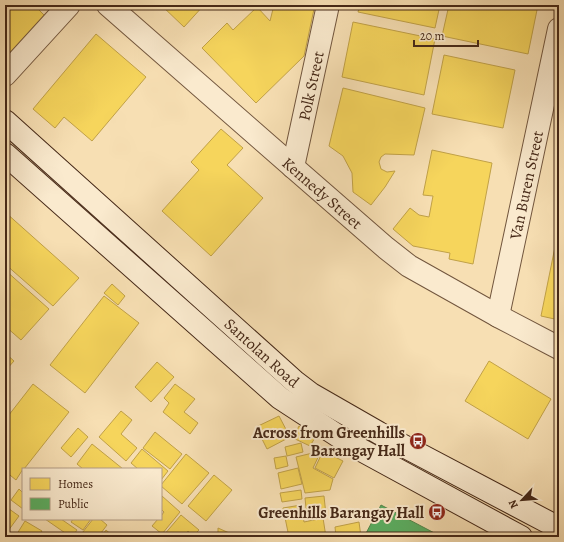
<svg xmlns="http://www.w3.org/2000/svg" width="564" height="542" font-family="Alegreya,serif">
<rect width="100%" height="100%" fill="#f7dfb3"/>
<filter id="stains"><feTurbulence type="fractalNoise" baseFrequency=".005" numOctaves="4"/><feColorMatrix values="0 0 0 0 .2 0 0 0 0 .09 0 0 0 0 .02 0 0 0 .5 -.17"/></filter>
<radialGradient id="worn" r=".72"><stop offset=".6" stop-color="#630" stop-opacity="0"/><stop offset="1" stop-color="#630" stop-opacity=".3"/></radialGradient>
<g fill="#f6d55c" stroke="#c1a147">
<path d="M 5,5 L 34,5 L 46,17 L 5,60 Z"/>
<path d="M 161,5 L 204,5 L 184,27 Z"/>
<path d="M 274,5 L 295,5 L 314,9 L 304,56 L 256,103 L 202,48 L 227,23 L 233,30 L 257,7 L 270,21 Z"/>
<path d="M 360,5 L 440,5 L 435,28 L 358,12 Z"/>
<path d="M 449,5 L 538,5 L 528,54 L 442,36 Z"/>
<path d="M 353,22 L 435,39 L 424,95 L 342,77 Z"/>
<path d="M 96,34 L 146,77 L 92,141 L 64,117 L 55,128 L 33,109 Z"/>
<path d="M 444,55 L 515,70 L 503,128 L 432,114 Z"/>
<path d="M 343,88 L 425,108 L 414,155 L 385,154 L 381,157 L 379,162 L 381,169 L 387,172 L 395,171 L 385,187 L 371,205 L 353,192 L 352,173 L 343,156 L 329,146 Z"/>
<path d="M 221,129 L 243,148 L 227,165 L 263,198 L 211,256 L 162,211 L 199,170 L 191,162 Z"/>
<path d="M 432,150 L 492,163 L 473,264 L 449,259 L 450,253 L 413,246 L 393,229 L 410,208 L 419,215 L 429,217 L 433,196 L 423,195 Z"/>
<path d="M 559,191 L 559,213 L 555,212 Z"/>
<path d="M 5,212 L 79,278 L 53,306 L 5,264 Z"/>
<path d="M 556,242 L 559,243 L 559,320 L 541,316 Z"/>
<path d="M 5,270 L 49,309 L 21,340 L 5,326 Z"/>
<path d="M 112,284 L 125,296 L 118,305 L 104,293 Z"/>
<path d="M 104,296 L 139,323 L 85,393 L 50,365 Z"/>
<path d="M 5,353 L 14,361 L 5,371 Z"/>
<path d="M 489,361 L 551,399 L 528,439 L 465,401 Z"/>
<path d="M 157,362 L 174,377 L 151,402 L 135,387 Z"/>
<path d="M 33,384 L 69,412 L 24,469 L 23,469 L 16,480 L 5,471 L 5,420 Z"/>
<path d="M 175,384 L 195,399 L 184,412 L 198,423 L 190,434 L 163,412 L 169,403 L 164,398 Z"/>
<path d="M 121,411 L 132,420 L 121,434 L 137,448 L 126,461 L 99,437 Z"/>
<path d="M 279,416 L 290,437 L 267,449 L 256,427 Z"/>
<path d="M 299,426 L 316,436 L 310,446 L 293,438 Z"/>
<path d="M 78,428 L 88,437 L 71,457 L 61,448 Z"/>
<path d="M 155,432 L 182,454 L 170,469 L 143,448 Z"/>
<path d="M 301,443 L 303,452 L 287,456 L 285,447 Z"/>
<path d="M 92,444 L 123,469 L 83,469 L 77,464 Z"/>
<path d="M 142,449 L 168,471 L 161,480 L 161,469 L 138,469 L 131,463 Z"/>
<path d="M 321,451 L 313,468 L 333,479 L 330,490 L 305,493 L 296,457 Z"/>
<path d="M 323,451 L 343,461 L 334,478 L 315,468 Z"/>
<path d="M 186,454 L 209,473 L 182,504 L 161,486 L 161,485 Z"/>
<path d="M 286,456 L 288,466 L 276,469 L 274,458 Z"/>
<path d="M 298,468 L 302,484 L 281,489 L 278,473 Z"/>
<path d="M 214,475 L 232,490 L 206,521 L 188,506 Z"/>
<path d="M 19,489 L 23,493 L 23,509 L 11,500 Z"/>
<path d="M 301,490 L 302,499 L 282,502 L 280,493 Z"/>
<path d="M 162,496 L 180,512 L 162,534 L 152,526 L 158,519 L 161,519 L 161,516 L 164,512 L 161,509 Z"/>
<path d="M 324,496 L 326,515 L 307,518 L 305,498 Z"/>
<path d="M 301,505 L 304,522 L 323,518 L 326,537 L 289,537 L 283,508 Z"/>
<path d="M 5,506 L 19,516 L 5,535 Z"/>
<path d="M 181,515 L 199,530 L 193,536 L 188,531 L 183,537 L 163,536 Z"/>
<path d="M 45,519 L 61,519 L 77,530 L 72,537 L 71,537 Z"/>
<path d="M 73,519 L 91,519 L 83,530 L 71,522 Z"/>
<path d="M 93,519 L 100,519 L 107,525 L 98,537 L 79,537 Z"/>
<path d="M 25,521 L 42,531 L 38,537 L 15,537 Z"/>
<path d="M 359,522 L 361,537 L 336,537 L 335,527 Z"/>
<path d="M 218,528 L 236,536 L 251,533 L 252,537 L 218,537 Z"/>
<path d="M 106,530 L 114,537 L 101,537 Z"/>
<path d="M 47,532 L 52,537 L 42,537 Z"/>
</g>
<path fill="#5aae61" stroke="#54864b" d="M 381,505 L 442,537 L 364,537 Z"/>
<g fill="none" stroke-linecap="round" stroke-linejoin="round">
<g stroke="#72563e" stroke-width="24">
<g id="street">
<path id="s1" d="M 108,5 L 293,167 L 386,248 L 409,266 L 498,316 L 559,348"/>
<path d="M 5,75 L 69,5"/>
<path id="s2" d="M 293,167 L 328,5"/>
<path id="s3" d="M 498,316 L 559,29"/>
</g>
</g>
<g stroke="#452817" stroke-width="24">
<g id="secondary">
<path id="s4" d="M 5,121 L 294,381 L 311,394 L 379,433 L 559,528"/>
<path d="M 5,154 L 280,398 L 352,445 L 521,537"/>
</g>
</g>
<use href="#street" stroke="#faeace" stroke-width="22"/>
<use href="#secondary" stroke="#faeace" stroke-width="22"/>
</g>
<defs>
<g id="bus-disc" transform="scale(0.9)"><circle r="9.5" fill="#8f2418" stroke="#faeace"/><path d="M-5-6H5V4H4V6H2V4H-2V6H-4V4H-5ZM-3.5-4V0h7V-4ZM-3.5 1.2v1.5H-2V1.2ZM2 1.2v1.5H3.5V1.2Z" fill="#fff"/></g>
</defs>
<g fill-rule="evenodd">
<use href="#bus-disc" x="418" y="441"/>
<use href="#bus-disc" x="437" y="512"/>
</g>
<g text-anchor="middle" stroke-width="4" stroke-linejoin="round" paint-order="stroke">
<g font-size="16" fill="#452817" stroke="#faeace">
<text dy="6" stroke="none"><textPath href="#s2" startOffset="83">Polk Street</textPath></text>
<text dy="6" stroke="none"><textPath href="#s3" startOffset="134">Van Buren Street</textPath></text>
<text dy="6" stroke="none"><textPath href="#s1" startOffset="285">Kennedy Street</textPath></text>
<text dy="6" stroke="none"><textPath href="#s4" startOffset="346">Santolan Road</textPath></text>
</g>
<g font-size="16" font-weight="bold" fill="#452817" stroke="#faeace" text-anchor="end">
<text x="405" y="438">Across from Greenhills<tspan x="405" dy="18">Barangay Hall</tspan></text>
<text x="424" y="518">Greenhills Barangay Hall</text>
</g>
</g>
<rect width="564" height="542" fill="none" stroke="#f7dfb3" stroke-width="20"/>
<rect x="6" y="6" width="552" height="530" fill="none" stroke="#452817" stroke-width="2"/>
<rect x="10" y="10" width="544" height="522" fill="none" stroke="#452817"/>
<rect x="22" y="468" width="140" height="52" fill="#faeace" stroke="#b29c85"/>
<rect x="30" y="478" width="20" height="12" fill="#f6d55c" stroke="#b29c85"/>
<text x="58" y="488" font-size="12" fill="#452817">Homes</text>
<rect x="30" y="498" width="20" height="12" fill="#5aae61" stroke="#b29c85"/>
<text x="58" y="508" font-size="12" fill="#452817">Public</text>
<g transform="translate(522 500) rotate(244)" stroke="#faeace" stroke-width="3" paint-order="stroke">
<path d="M0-3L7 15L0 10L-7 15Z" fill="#452817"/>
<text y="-6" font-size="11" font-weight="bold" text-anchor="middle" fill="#452817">N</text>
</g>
<path d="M414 40v6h64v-6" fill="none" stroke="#452817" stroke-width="2"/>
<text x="420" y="40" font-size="12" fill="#452817" stroke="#faeace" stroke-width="3" paint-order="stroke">20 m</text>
<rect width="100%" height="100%" filter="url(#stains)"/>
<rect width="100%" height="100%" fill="url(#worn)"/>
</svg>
